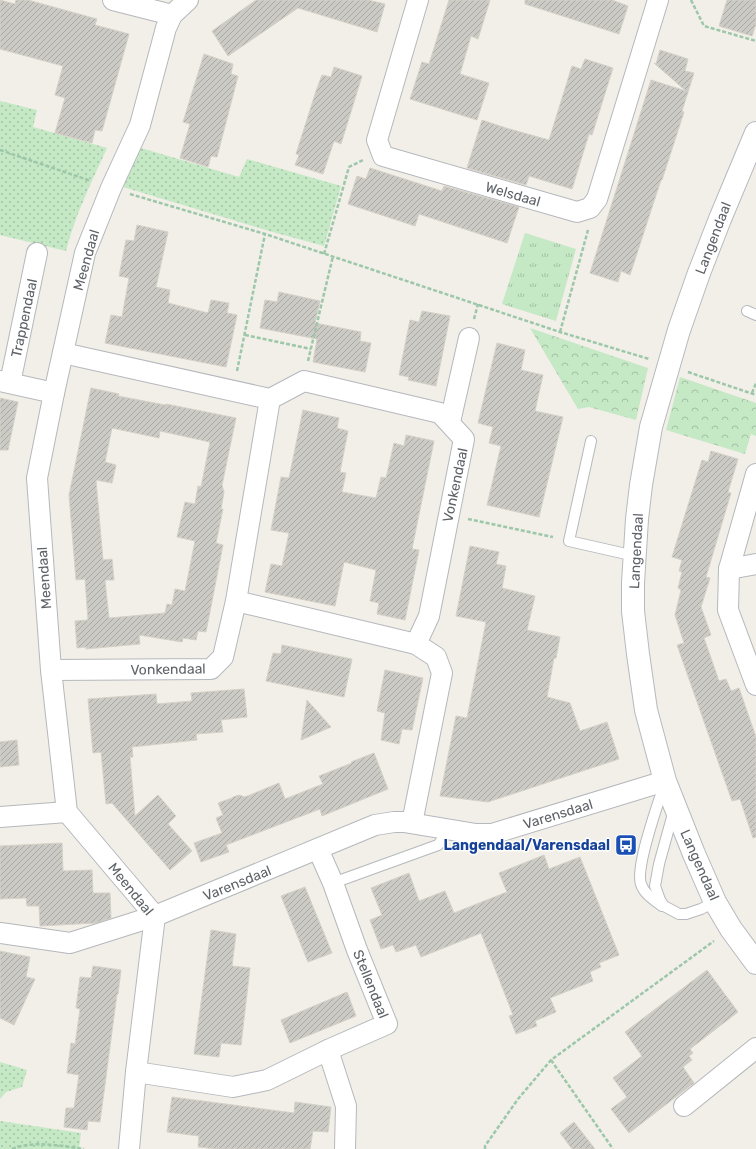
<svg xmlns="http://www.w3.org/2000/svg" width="756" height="1149" font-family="Rubik,sans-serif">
<defs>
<pattern id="grass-dots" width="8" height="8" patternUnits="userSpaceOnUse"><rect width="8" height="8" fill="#c5e8c5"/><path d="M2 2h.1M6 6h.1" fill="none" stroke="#a3c0a4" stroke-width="1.8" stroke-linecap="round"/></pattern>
<pattern id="forest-crowns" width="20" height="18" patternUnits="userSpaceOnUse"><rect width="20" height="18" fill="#c5e8c5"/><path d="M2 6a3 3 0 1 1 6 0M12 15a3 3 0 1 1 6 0" fill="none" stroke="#a3c0a4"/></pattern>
<pattern id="park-tufts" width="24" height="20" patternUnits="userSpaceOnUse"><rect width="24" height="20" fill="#c5e8c5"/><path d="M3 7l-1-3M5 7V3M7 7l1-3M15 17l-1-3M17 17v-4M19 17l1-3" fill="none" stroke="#a3c0a4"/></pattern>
<pattern id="building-hatch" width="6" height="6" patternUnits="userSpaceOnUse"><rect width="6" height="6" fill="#cccac5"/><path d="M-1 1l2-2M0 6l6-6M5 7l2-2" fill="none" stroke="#a9a8a4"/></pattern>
</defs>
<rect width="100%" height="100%" fill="#f1efe8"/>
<g fill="url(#grass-dots)">
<path d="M 0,101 L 37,110 L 33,127 L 107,148 C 92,181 75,215 66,251 L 0,235 Z"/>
<path d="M 141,148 L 239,177 L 247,159 L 341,186 L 324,246 L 269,231 L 123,187 Z"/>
<path d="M 0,1062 L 27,1070 L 22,1087 L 6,1092 L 0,1099 Z"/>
<path d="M 0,1121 L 81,1133 L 79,1149 L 0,1149 Z"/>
</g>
<g fill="url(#forest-crowns)">
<path d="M 530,328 L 648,368 L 636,420 L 589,407 L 578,409 Z"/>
<path d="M 680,377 L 756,403 L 756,436 L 751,434 L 745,454 L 666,430 Z"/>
</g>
<path fill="url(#park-tufts)" d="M 525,233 L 576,249 L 556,321 L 502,304 Z"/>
<g fill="url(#building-hatch)" stroke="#d6d1c6" fill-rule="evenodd">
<path d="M 0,0 L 15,4 L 16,0 L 28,0 L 97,19 L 95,25 L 129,34 L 102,131 L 95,130 L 92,143 L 55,133 L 65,98 L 55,95 L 63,66 L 0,49 Z"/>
<path d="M 256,0 L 368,0 L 385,4 L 377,32 L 298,8 L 228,56 L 212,31 Z"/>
<path d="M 449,0 L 490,0 L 478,39 L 471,36 L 460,74 L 489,83 L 477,120 L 410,99 L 422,62 L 429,64 Z"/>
<path d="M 525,0 L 612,0 L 628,6 L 619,34 L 525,4 Z"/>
<path d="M 727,0 L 756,0 L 756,24 L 752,36 L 719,26 Z"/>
<path d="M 660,50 L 688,59 L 685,71 L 694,73 L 682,111 L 684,112 L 662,180 L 661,180 L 630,275 L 621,271 L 618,282 L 590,273 L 651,80 L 686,91 L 654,63 L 656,64 Z"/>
<path d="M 204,54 L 233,64 L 231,74 L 238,76 L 217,157 L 211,156 L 208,167 L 180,158 L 190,124 L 183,122 Z"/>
<path d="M 585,59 L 613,68 L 592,135 L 589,134 L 572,189 L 529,176 L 526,185 L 467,168 L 482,120 L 506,128 L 549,140 L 572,66 L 581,69 Z"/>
<path d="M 334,67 L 362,76 L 341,144 L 334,141 L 323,174 L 295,165 L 299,155 L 296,154 L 316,91 L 322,75 L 331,77 Z"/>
<path d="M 370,168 L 442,191 L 444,186 L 519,207 L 507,243 L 419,214 L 415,226 L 348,204 L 357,176 L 366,179 Z"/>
<path d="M 137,225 L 168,232 L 156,287 L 170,290 L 168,303 L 208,313 L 211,300 L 229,303 L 227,313 L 237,315 L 226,367 L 105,343 L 111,315 L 122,317 L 129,278 L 119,276 L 126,240 L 134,241 Z"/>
<path d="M 279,292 L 320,301 L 315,323 L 361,332 L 360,341 L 371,343 L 365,372 L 313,362 L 317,339 L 260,328 L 265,300 L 277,302 Z"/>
<path d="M 422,311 L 450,316 L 436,386 L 408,380 L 409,377 L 399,375 L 410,320 L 419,322 Z"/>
<path d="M 497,343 L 525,350 L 521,370 L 543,375 L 535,411 L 563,417 L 539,517 L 487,505 L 501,446 L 489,443 L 493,427 L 478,423 Z"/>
<path d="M 91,388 L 119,394 L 118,396 L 165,405 L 166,404 L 236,418 L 222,485 L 224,492 L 221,509 L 223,509 L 216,543 L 223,545 L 206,632 L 198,631 L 196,640 L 183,638 L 182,642 L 139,635 L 140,644 L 86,649 L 86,647 L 77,648 L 75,621 L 88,620 L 85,579 L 76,580 L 69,495 ZM 112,428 L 159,438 L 160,431 L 210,442 L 201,487 L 198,486 L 195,504 L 185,502 L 177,537 L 195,541 L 185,591 L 175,589 L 172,605 L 167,604 L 165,613 L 109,618 L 105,580 L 114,580 L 112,559 L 103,560 L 96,480 L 112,483 L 116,465 L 105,462 Z"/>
<path d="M 0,398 L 18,402 L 8,450 L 0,450 Z"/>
<path d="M 303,410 L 339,418 L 337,428 L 348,431 L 340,472 L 346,473 L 342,492 L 376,498 L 381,477 L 386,478 L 394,443 L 404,446 L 406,435 L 434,441 L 412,549 L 419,550 L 405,620 L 377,614 L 379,603 L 370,601 L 376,570 L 344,562 L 335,606 L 265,592 L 271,564 L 282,566 L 289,533 L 271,530 L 281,477 L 289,478 Z"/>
<path d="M 711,451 L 738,459 L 728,492 L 731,493 L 706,577 L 710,578 L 701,607 L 711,635 L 704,638 L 719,681 L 726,679 L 731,691 L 739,688 L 756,737 L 756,837 L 753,838 L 740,799 L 732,801 L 677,645 L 684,643 L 675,615 L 681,590 L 678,588 L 682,572 L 679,571 L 682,560 L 672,557 L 702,460 L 708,462 Z"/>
<path d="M 470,546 L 499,552 L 496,564 L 506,566 L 502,588 L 535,596 L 527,630 L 560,637 L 556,658 L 554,658 L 547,697 L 570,703 L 580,731 L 607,722 L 619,759 L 488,802 L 440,796 L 456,716 L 467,718 L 486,622 L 456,616 Z"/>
<path d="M 282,645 L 352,659 L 344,697 L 266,681 L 273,653 L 281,654 Z"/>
<path d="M 385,670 L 423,678 L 412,730 L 402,729 L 399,744 L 381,740 L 385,713 L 377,711 Z"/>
<path d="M 244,689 L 247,717 L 221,720 L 223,732 L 196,734 L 197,740 L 132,747 L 133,757 L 130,757 L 135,816 L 158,795 L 176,816 L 168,824 L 192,851 L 170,870 L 112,803 L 106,804 L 101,752 L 93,753 L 88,699 L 156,694 L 157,704 L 192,701 L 191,693 Z"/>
<path d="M 307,700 L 331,727 L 301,740 Z"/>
<path d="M 17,740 L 19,765 L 0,767 L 0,742 Z"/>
<path d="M 374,753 L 388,789 L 322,816 L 320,809 L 226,845 L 229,852 L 201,862 L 194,843 L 222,833 L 216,818 L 223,815 L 218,803 L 232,798 L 233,797 L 239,795 L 245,797 L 279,783 L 285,799 L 323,784 L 319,776 L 352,763 L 351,762 Z"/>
<path d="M 62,843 L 63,871 L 92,870 L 93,893 L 110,893 L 111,918 L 96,923 L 40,926 L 39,906 L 27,906 L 26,898 L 0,899 L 0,846 Z"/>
<path d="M 544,855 L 549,869 L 580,857 L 619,955 L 599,963 L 601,967 L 590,972 L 593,981 L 550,998 L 556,1012 L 535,1021 L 537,1026 L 516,1034 L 509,1016 L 513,1015 L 481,933 L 421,957 L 416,945 L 396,952 L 393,945 L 381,949 L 370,920 L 382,915 L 371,888 L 409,873 L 419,901 L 445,891 L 454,913 L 507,892 L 499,873 Z"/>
<path d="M 305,887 L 332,953 L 308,962 L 281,896 Z"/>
<path d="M 211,930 L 236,934 L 232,966 L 250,968 L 241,1045 L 221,1043 L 219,1057 L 194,1054 Z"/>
<path d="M 0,951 L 30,957 L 26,977 L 35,979 L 14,1025 L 0,1018 Z"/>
<path d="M 93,966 L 121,970 L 118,994 L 117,994 L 100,1122 L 88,1121 L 87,1130 L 64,1127 L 66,1108 L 74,1108 L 79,1075 L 67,1073 L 71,1043 L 75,1044 L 80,1009 L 76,1008 L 80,977 L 91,978 Z"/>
<path d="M 707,970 L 738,1012 L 690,1049 L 693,1053 L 689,1056 L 692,1060 L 683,1067 L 694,1083 L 629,1133 L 611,1109 L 627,1097 L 613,1078 L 642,1056 L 625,1032 Z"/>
<path d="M 347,992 L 356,1016 L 290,1043 L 281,1020 Z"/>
<path d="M 172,1097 L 294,1113 L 295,1102 L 331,1107 L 328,1132 L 313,1131 L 310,1149 L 217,1149 L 198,1147 L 199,1136 L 167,1132 Z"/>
<path d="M 574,1122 L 595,1149 L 572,1149 L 560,1133 Z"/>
</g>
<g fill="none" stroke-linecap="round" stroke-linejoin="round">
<g stroke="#b5b8bc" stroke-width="12">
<g id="lane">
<path d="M 747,311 L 756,315"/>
<path d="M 591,441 L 569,541 L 635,556"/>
<path d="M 674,810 L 659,864 L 655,886 L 660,900 L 664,906 L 679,914 L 686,914 L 701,909 L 715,902"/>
<path d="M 333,883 L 438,845 L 449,830"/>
<path d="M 662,906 C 654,900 644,894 641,884 C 635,867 658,804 664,785"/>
</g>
</g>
<g stroke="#b5b8bc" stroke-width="22">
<g id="street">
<path d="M 113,0 L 172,15"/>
<path d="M 418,0 L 377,140 L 383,156 L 577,212 L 590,208 L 597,199 L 658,0"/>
<path d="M 63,353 L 270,399 L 304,381 L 440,413 L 464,439 L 429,616 L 416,644"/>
<path d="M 0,381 L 54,393"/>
<path d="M 10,383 L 37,253"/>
<path d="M 450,422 L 469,338"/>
<path d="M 756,474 L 729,569 L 728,610 L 756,685"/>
<path d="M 729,569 L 756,564"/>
<path d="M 236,601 L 416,644 L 436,657 L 442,673 L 412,823"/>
<path d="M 51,670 L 211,669 L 223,657 L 236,601 L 270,399"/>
<path d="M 0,817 L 67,812"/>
<path d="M 0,933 L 70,943 L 155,916 L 375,825 L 394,822 L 404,822 L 476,834 L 492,834 L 665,781"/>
<path d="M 328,1050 L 346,1106 L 345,1149"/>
<path d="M 136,1072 L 233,1087 L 267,1080 L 328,1050 L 387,1024 L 357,950 L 333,883 L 318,849"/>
<path d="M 684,1106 L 756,1048"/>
<path d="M 129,1149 L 136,1072 L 155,916 L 67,812 L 51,670 L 37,478 L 54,393 L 85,253 L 111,188 L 140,125 L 166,28 L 172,15 L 188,0"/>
</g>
</g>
<g stroke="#b6babf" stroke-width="24">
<path id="secondary" d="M 756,133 L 720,219 L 699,273 L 679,330 L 651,427 L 641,485 L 637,519 L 633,583 L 633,611 L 638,654 L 646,710 L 665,781 L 694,854 L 715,902 L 731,929 L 756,963"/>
</g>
<g stroke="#9cc7a9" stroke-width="2.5" stroke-dasharray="4 2" stroke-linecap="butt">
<path d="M 691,0 L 704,26 L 756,41"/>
<path d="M 0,150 L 91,181"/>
<path d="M 130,194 L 265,234 L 560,332 L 649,359"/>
<path d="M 324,254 L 349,167 L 363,160"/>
<path d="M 474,319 L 478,304"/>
<path d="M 560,332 L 588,230"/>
<path d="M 245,335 L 311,349"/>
<path d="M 308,361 L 333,256"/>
<path d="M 237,371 L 265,234"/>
<path d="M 688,372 L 756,395"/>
<path d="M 752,393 L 756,383"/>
<path d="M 468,519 L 553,537"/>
<path d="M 551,1060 L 613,1149"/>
<path d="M 12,1149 C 34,1140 61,1146 84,1149"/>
<path d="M 485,1149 L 485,1146 L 518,1099 L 551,1060 L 714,941"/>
</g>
<use href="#lane" stroke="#fff" stroke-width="10"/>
<use href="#street" stroke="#fff" stroke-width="20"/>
<use href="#secondary" stroke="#fff" stroke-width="22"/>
</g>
<defs>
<g id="bus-square" transform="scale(1.15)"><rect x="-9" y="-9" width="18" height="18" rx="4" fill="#1a4fb4" stroke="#fff"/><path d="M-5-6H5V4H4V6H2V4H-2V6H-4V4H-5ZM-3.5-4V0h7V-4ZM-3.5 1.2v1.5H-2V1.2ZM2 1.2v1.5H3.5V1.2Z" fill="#fff"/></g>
</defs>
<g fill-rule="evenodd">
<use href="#bus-square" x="626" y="845"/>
</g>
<g text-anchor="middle" stroke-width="3" stroke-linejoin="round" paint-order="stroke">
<g font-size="14" fill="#5f6368" stroke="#fff">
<text transform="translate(513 194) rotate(16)" y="5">Welsdaal</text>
<text transform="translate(713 238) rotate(-69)" y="5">Langendaal</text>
<text transform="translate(86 260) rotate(-74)" y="5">Meendaal</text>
<text transform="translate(24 318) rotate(-78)" y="5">Trappendaal</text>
<text transform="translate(455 485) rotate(-78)" y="5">Vonkendaal</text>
<text transform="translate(636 551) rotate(-87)" y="5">Langendaal</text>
<text transform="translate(44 578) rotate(-94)" y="5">Meendaal</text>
<text transform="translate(168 669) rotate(-1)" y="5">Vonkendaal</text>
<text transform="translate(558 814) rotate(-17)" y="5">Varensdaal</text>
<text transform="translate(700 865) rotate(66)" y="5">Langendaal</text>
<text transform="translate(237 883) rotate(-22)" y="5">Varensdaal</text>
<text transform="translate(131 889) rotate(51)" y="5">Meendaal</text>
<text transform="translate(371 984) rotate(68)" y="5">Stellendaal</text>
</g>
<g font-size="14" font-weight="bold" fill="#164399" stroke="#fff" text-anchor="end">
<text x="610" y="850">Langendaal/Varensdaal</text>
</g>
</g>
</svg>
